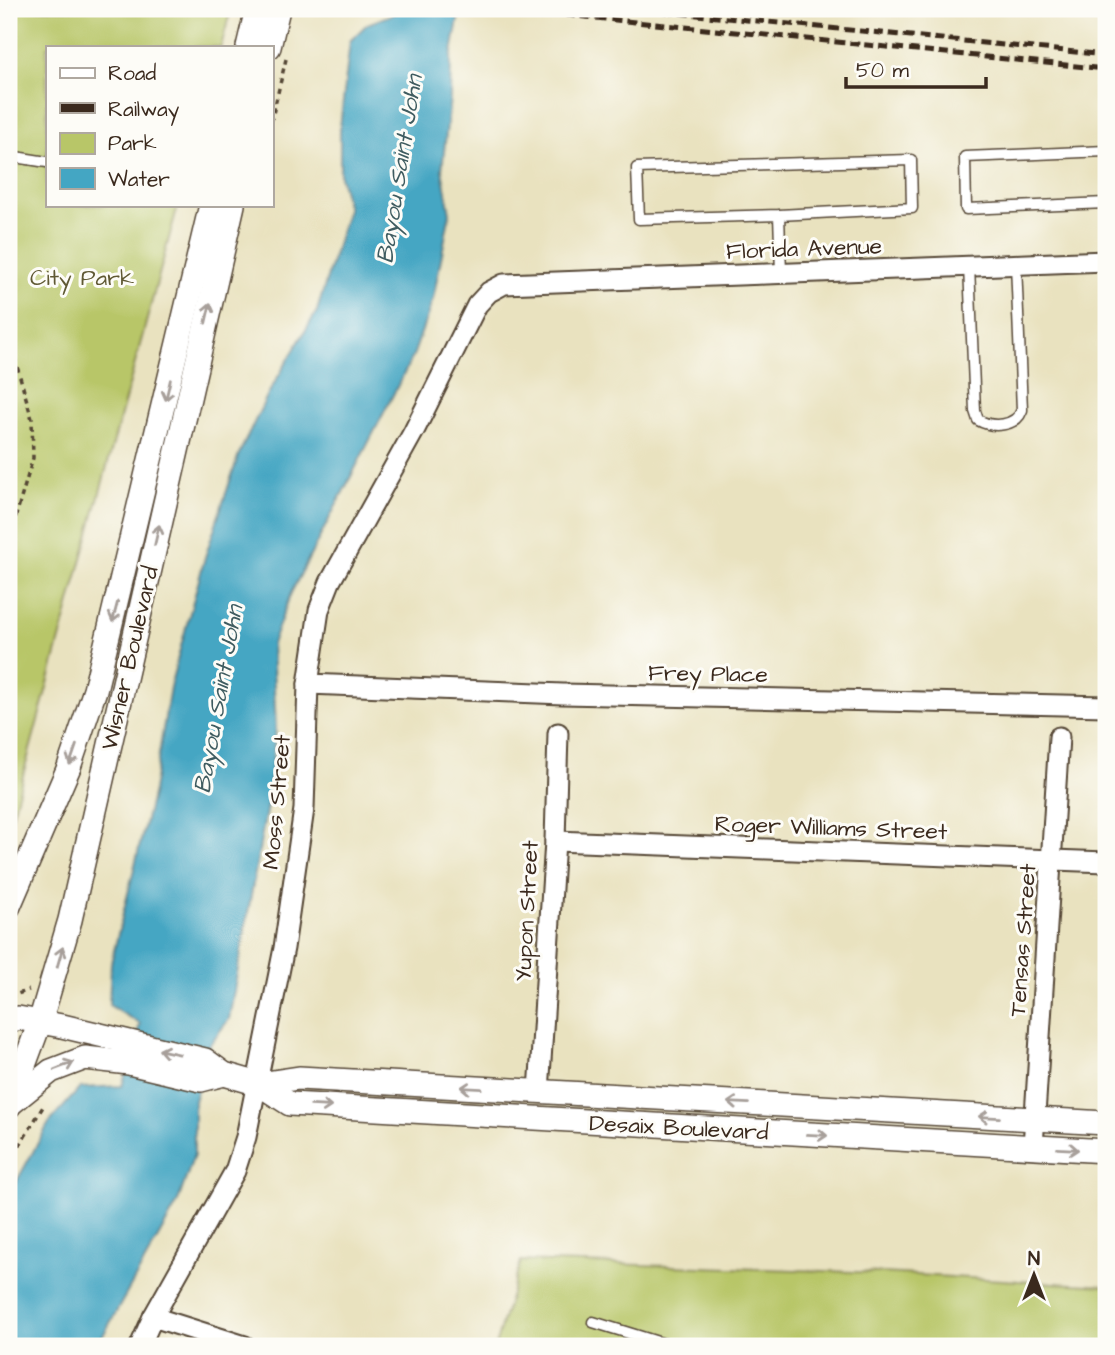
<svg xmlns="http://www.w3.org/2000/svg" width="1115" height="1355" font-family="'Architects Daughter',sans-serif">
<rect width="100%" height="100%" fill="#fdfcf7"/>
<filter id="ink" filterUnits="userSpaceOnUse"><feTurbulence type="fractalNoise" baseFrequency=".0143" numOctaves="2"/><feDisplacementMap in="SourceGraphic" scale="14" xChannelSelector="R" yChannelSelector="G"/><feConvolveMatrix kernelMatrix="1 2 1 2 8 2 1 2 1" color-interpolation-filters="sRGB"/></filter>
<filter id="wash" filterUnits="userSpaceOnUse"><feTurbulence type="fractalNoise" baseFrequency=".00686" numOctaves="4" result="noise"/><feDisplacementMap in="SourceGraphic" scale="28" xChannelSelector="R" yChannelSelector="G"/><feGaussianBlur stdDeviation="1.57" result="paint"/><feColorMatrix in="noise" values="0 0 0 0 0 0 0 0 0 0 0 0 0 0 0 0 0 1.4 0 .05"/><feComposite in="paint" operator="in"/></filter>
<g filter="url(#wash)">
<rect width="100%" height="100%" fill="#e9e2bf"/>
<g fill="#b8c668" stroke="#7a7843" stroke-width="2">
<path d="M 9,9 L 231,9 L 221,47 L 47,47 L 47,205 L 178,205 L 9,827 Z"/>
<path d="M 521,1261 L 883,1273 L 1106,1286 L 1106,1346 L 495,1346 Z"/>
</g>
<path fill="#44a6c3" stroke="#406870" stroke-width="2" d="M 406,9 L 460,9 L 451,58 L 450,98 L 442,170 L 450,213 L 433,299 L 413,356 L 291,593 L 272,644 L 276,729 L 268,800 L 229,1019 L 210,1044 L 194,1101 L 194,1155 L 177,1204 L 97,1346 L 9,1346 L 9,1195 L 49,1123 L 80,1088 L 122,1086 L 140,1024 L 109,1005 L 111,963 L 153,791 L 170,687 L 205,557 L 239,454 L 268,394 L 317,311 L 348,209 L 340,177 L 340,127 L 350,41 L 367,24 Z"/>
</g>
<g filter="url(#ink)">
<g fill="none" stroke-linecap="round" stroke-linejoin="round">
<g stroke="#554636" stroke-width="13">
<g id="service">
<path d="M 1106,151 L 965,157 L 966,209 L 1106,203"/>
<path d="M 9,156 L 47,162"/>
<path d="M 779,215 L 912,208 L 911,160 L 637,168 L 639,219 L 779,215 L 781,273"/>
<path d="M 969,266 L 975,411 L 978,420 C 992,428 1016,427 1022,410 L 1016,264"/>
<path d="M 593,1322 L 671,1346"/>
</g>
</g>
<g stroke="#554636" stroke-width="23">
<g id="minor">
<path d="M 308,684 L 563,694 L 1106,706"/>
<path d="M 555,841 L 1106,862"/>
<path d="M 539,1092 L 555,841 L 558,733"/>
<path d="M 1033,1147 L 1059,737"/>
<path d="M 153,1317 L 245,1346"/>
<path d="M 140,1346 L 153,1317 L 235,1171 L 246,1137 L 284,948 L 304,809 L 308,684 L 319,610 L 330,582 L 414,431 L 477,305 L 489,292 L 504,284 L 1106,261"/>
</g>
</g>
<g stroke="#554636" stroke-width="26">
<g id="tertiary">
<path d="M 248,47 L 257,9"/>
<path d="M 269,47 L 278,9"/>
<path d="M 9,906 L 69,767 L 95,690 L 211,205"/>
<path d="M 9,1021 L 18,1018 L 62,1026 L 205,1060 L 224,1074 L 259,1084 L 290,1104 L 1106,1151"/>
<path d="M 259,1084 L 299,1078 L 1106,1123"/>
<path d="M 10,1104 L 51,1071 L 85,1058 L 129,1063 L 201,1080 L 224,1074"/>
<path d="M 9,1106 L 40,1022 L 70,920 L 233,205"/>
</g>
</g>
<g stroke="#554636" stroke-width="3.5" stroke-dasharray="5 5" stroke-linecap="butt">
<path d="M 271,122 L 286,59"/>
<path d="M 9,338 L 32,419 L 33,458 L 9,539"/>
<path d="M 9,997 L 29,990"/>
<path d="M 9,1163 L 44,1105"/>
</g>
<use href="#service" stroke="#fff" stroke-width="10"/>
<use href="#minor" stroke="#fff" stroke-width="19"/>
<use href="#tertiary" stroke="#fff" stroke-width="23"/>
<g stroke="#3b2a1e" stroke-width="5" stroke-dasharray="10 5" stroke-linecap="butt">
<path d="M 506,9 L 1106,69"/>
<path d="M 635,9 L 1106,55"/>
</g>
</g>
<defs><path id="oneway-shaft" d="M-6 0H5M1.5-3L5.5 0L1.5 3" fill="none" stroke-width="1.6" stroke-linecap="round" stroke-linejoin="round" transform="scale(1.75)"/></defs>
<g stroke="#a79f9a">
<use href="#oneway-shaft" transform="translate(208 313) rotate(-77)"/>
<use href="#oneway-shaft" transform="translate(168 390) rotate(103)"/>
<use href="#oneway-shaft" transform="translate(157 535) rotate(-77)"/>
<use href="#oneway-shaft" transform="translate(115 612) rotate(105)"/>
<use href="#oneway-shaft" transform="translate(73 755) rotate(109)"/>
<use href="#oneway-shaft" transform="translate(60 957) rotate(-74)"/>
<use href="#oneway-shaft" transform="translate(169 1052) rotate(-168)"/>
<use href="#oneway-shaft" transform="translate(64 1066) rotate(-21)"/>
<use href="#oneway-shaft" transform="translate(471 1088) rotate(-177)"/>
<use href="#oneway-shaft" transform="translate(738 1103) rotate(-177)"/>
<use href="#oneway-shaft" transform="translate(321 1106) rotate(3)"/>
<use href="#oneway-shaft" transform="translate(989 1117) rotate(-177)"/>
<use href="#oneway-shaft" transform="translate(817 1135) rotate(3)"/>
<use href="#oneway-shaft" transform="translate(1068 1149) rotate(3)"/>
</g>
</g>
<g text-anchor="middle" stroke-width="6" stroke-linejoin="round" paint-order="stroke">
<g font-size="23" fill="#3b2a1e" stroke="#fdfcf7">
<text transform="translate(804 248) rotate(-2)" y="8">Florida Avenue</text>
<text transform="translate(129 658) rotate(-77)" y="8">Wisner Boulevard</text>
<text transform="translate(708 673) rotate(1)" y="8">Frey Place</text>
<text transform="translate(276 802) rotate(-85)" y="8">Moss Street</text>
<text transform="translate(831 827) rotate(2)" y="8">Roger Williams Street</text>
<text transform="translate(526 911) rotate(-87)" y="8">Yupon Street</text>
<text transform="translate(1022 940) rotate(-86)" y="8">Tensas Street</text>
<text transform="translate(679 1127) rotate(3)" y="8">Desaix Boulevard</text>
</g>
<g font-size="23" fill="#605934" stroke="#fdfcf7">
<text x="82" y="285">City Park</text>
</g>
<g font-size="24" font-style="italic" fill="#3f5c60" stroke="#fdfcf7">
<text transform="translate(399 169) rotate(-81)" y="8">Bayou Saint John</text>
<text transform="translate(218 699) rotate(-80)" y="8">Bayou Saint John</text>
</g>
</g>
<rect width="1115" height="1355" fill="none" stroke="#fdfcf7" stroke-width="35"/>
<rect x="46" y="46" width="228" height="161" fill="#fdfcf7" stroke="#afa8a0" stroke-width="2"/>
<rect x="60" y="68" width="35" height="10" fill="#ffffff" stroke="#afa8a0" stroke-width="2"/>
<text x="108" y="80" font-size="21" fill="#3b2a1e">Road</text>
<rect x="60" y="103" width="35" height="10" fill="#3b2a1e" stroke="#afa8a0" stroke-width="2"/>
<text x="108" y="116" font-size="21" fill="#3b2a1e">Railway</text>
<rect x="60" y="133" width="35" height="21" fill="#b8c668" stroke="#afa8a0" stroke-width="2"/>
<text x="108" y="150" font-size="21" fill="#3b2a1e">Park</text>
<rect x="60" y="168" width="35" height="21" fill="#44a6c3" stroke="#afa8a0" stroke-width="2"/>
<text x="108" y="186" font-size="21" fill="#3b2a1e">Water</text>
<g transform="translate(1034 1275)" stroke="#fdfcf7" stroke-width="5" paint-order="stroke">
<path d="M0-5L12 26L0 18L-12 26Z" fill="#3b2a1e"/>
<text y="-10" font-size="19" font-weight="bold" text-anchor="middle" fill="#3b2a1e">N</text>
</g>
<path d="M846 77v10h140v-10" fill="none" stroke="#3b2a1e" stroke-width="3.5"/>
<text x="856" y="77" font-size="21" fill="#3b2a1e" stroke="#fdfcf7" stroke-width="5" paint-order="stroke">50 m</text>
</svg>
